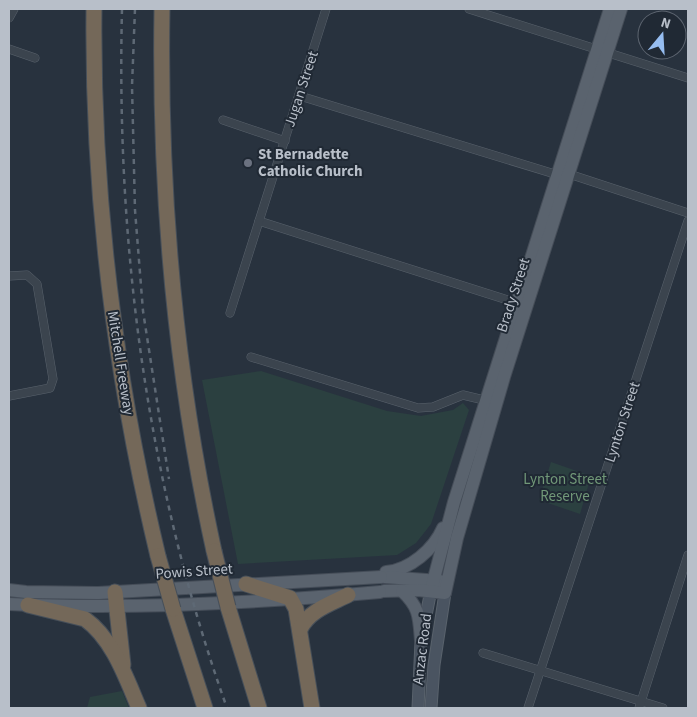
<svg xmlns="http://www.w3.org/2000/svg" width="697" height="717" font-family="'Source Sans 3',sans-serif">
<rect width="100%" height="100%" fill="#28323e"/>
<g fill="#2b4040">
<path d="M 261,371 L 387,411 L 421,416 L 453,410 L 463,403 L 469,410 L 431,524 L 416,543 L 397,555 L 238,564 L 202,380 Z"/>
<path d="M 551,462 L 591,476 L 580,514 L 539,500 Z"/>
<path d="M 122,691 L 129,708 L 87,708 L 90,697 Z"/>
</g>
<g fill="none" stroke-linecap="round" stroke-linejoin="round">
<g stroke="#59626c" stroke-width="9">
<g id="minor">
<path d="M 469,9 L 688,78"/>
<path d="M 9,18 L 14,9"/>
<path d="M 9,49 L 35,58"/>
<path d="M 300,96 L 558,175"/>
<path d="M 223,120 L 285,141"/>
<path d="M 569,174 L 688,213"/>
<path d="M 259,221 L 520,304"/>
<path d="M 9,276 L 27,275 L 37,284 L 53,379 L 50,388 L 9,396"/>
<path d="M 230,313 L 326,9"/>
<path d="M 251,357 L 418,408 L 433,407 L 463,395 L 488,401"/>
<path d="M 483,653 L 663,708"/>
<path d="M 528,708 L 688,221"/>
<path d="M 639,708 L 688,555"/>
</g>
</g>
<g stroke="#59626c" stroke-width="13">
<g id="secondary">
<path d="M 418,708 L 421,641 L 431,590"/>
<path d="M 431,708 L 434,665 L 445,593"/>
</g>
</g>
<g stroke="#454d58" stroke-width="14">
<g id="primary">
<path d="M 386,572 C 410,570 434,549 443,528"/>
<path d="M 385,577 L 440,581"/>
<path d="M 9,590 L 26,592 L 98,593 L 381,577"/>
<path d="M 431,590 L 454,502 L 610,9"/>
<path d="M 384,591 L 418,590 L 445,593 L 457,538 L 504,377 L 621,9"/>
<path d="M 402,591 C 420,608 419,617 421,641"/>
<path d="M 9,604 C 132,610 257,603 380,592"/>
</g>
</g>
<g stroke="#464f59" stroke-width="17">
<g id="motorway">
<path d="M 94,9 C 92,192 115,377 158,556"/>
<path d="M 162,9 C 159,191 175,373 214,551"/>
<path d="M 246,584 L 290,598 L 296,609 L 312,708"/>
<path d="M 115,592 L 123,665"/>
<path d="M 28,605 L 85,619 C 113,639 126,678 139,708"/>
<path d="M 228,607 L 259,708"/>
<path d="M 173,609 L 205,708"/>
<path d="M 300,629 C 310,610 330,604 348,595"/>
</g>
</g>
<use href="#minor" stroke="#3b444e" stroke-width="8"/>
<use href="#secondary" stroke="#4a5461" stroke-width="11"/>
<use href="#primary" stroke="#5a636e" stroke-width="12"/>
<use href="#motorway" stroke="#746859" stroke-width="15"/>
<g stroke="#5e6975" stroke-width="2.5" stroke-dasharray="5 5" stroke-linecap="butt">
<path d="M 122,9 C 116,246 147,484 227,708"/>
<path d="M 135,9 L 132,86 L 135,210 L 143,311 L 169,479"/>
</g>
<g stroke="#464f59" stroke-width="17" stroke-linecap="butt">
<g id="motorway-bridge">
<path d="M 214,551 L 228,607"/>
<path d="M 158,556 L 173,609"/>
</g>
</g>
<use href="#motorway-bridge" stroke="#746859" stroke-width="15"/>
</g>
<circle fill="#6b7280" stroke="#202934" stroke-width="2" cx="248" cy="163" r="5"/>
<g text-anchor="middle" stroke-width="4" stroke-linejoin="round" paint-order="stroke">
<g font-size="15" fill="#b8bfc9" stroke="#202934">
<text transform="translate(301 89) rotate(-72)" y="5">Jugan Street</text>
<text transform="translate(513 295) rotate(-72)" y="5">Brady Street</text>
<text transform="translate(121 363) rotate(81)" y="5">Mitchell Freeway</text>
<text transform="translate(622 422) rotate(-72)" y="5">Lynton Street</text>
<text transform="translate(194 571) rotate(-4)" y="5">Powis Street</text>
<text transform="translate(422 649) rotate(-83)" y="5">Anzac Road</text>
</g>
<g font-size="15" font-weight="bold" fill="#b8bfc9" stroke="#202934" text-anchor="start">
<text x="258" y="159">St Bernadette<tspan x="258" dy="17">Catholic Church</tspan></text>
</g>
<g font-size="15" fill="#719878" stroke="#202934">
<text x="565" y="484">Lynton Street<tspan x="565" dy="17">Reserve</tspan></text>
</g>
</g>
<rect width="697" height="717" fill="none" stroke="#b8bfc9" stroke-width="20"/>
<g transform="translate(662 35) rotate(18)"><circle r="24" fill="#202934" stroke="#5d6570"/>
<path d="M0-4L9 19L0 12L-9 19Z" fill="#96bdf0"/>
<text y="-8" font-size="14" font-weight="bold" text-anchor="middle" fill="#b8bfc9">N</text>
</g>
</svg>
